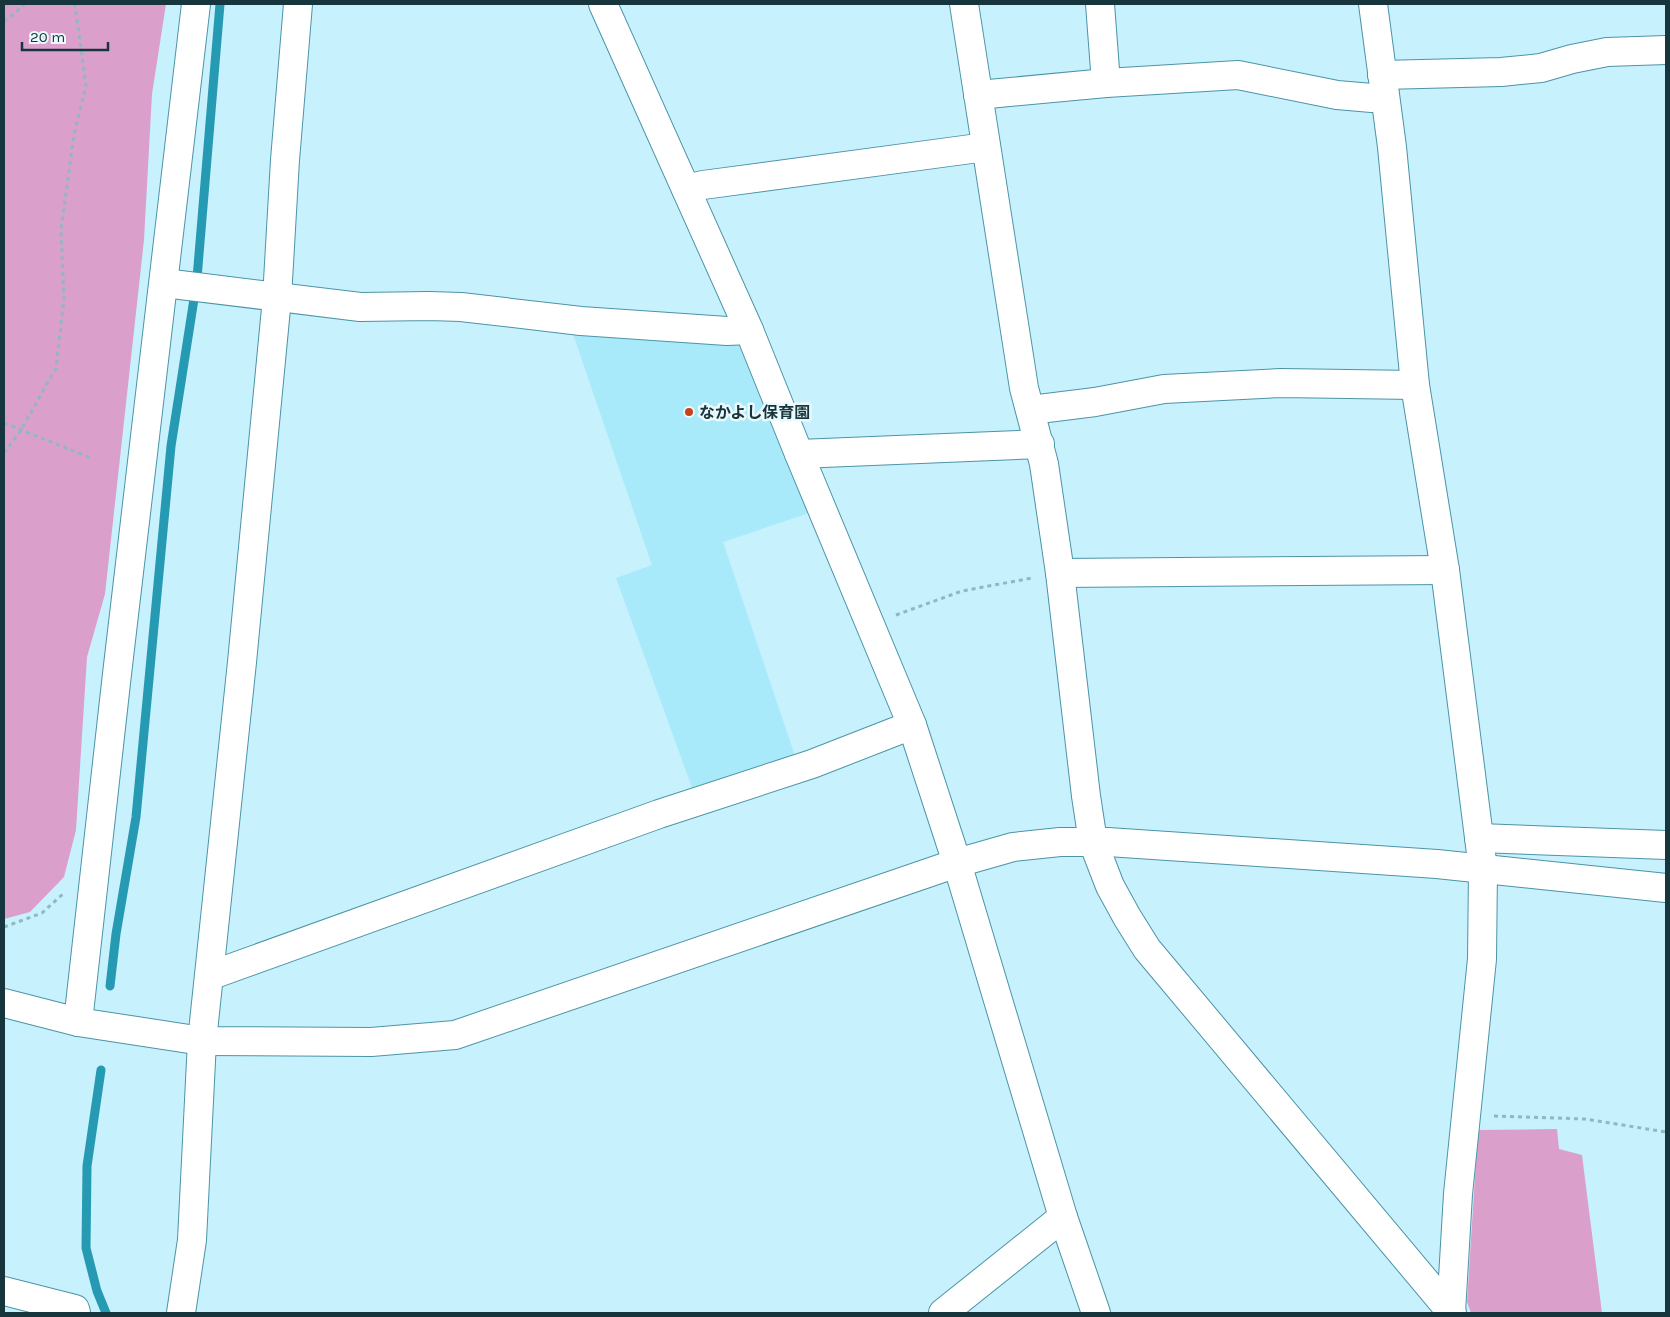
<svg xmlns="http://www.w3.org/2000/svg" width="1670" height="1317" font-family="Karla,'Noto Sans JP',sans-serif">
<rect width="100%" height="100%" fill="#c7f1fd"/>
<path fill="#a8e9fa" d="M 572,331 L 739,342 L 747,350 L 809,513 L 723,542 L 796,759 L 694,793 L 616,578 L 652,565 Z"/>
<g fill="#db9fcc">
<path d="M 4,4 L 166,4 L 152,94 L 144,240 L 105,594 L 87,657 L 76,830 L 64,877 L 30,912 L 4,919 Z"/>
<path d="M 1557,1129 L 1559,1149 L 1582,1155 L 1602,1313 L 1471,1313 L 1467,1302 L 1478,1130 Z"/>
</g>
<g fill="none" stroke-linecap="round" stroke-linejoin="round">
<g stroke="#279ab3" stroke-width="9">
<path d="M 197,278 L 220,4"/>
<path d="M 110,986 L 116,934 L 136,817 L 171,446 L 194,299"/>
<path d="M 101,1070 L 87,1166 L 86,1248 L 97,1291 L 106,1313"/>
</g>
<g stroke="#4c94a6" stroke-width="30">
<g id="minor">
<path d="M 603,4 L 749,330 L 799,454 L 912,725 L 957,863 L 1063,1217 L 1096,1313"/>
<path d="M 964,4 L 1024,388 L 1044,464 L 1060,573 L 1086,796 L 1093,842 L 1110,886 L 1127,917 L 1147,949 L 1452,1313"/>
<path d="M 1100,4 L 1106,83"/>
<path d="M 1373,4 L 1392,147 L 1415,385 L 1445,570 L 1483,869 L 1482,959 L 1458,1194 L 1451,1312"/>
<path d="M 1382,75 L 1501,72 L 1541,68 L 1572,59 L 1607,52 L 1666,50"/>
<path d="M 978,95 L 1106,83 L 1238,75 L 1337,95 L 1372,98 L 1385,96"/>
<path d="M 686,189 L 703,185 L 986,147"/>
<path d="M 164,283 L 360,307 L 429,306 L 461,307 L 581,321 L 727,331 L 749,330"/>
<path d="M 1031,410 L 1095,402 L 1164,389 L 1281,383 L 1415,385"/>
<path d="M 799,454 L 1040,444"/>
<path d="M 1060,573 L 1445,570"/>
<path d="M 1479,838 L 1666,845"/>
<path d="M 209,976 L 659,814 L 812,764 L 912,725"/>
<path d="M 4,1003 L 78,1022 L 202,1041 L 371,1042 L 455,1035 L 957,863 L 1013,847 L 1060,842 L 1108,842 L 1437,864 L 1666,888"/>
<path d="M 78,1022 L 117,674 L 196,4"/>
<path d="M 4,1291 L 75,1309 L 76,1313"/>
<path d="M 181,1313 L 192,1240 L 202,1041 L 242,662 L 277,298 L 285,160 L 298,4"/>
<path d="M 943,1313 L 1063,1217"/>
</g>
</g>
<g stroke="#91b7c2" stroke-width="3" stroke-dasharray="4 4" stroke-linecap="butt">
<path d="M 4,22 L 25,4"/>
<path d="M 4,423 L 91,458"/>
<path d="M 4,453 L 21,430 L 56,368 L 64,299 L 61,230 L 74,134 L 86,86 L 75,4"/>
<path d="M 896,615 L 962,591 L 1032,578"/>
<path d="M 4,927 L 42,913 L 64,893"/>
<path d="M 1494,1116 L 1585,1119 L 1666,1132"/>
</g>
<use href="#minor" stroke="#fff" stroke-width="28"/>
</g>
<circle fill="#c94117" stroke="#ebf9fd" stroke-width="2" cx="689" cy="412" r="5"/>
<g text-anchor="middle" stroke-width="5" stroke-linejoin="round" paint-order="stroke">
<g font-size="16" font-weight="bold" fill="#16353c" stroke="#ebf9fd" text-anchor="start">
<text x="699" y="418">なかよし保育園</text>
</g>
</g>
<rect width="1670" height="1317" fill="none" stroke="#16353c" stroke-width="10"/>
<path d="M22 42v8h86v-8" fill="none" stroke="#16353c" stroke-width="2.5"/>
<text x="30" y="42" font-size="15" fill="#16353c" stroke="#ebf9fd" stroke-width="4" paint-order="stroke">20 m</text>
</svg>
